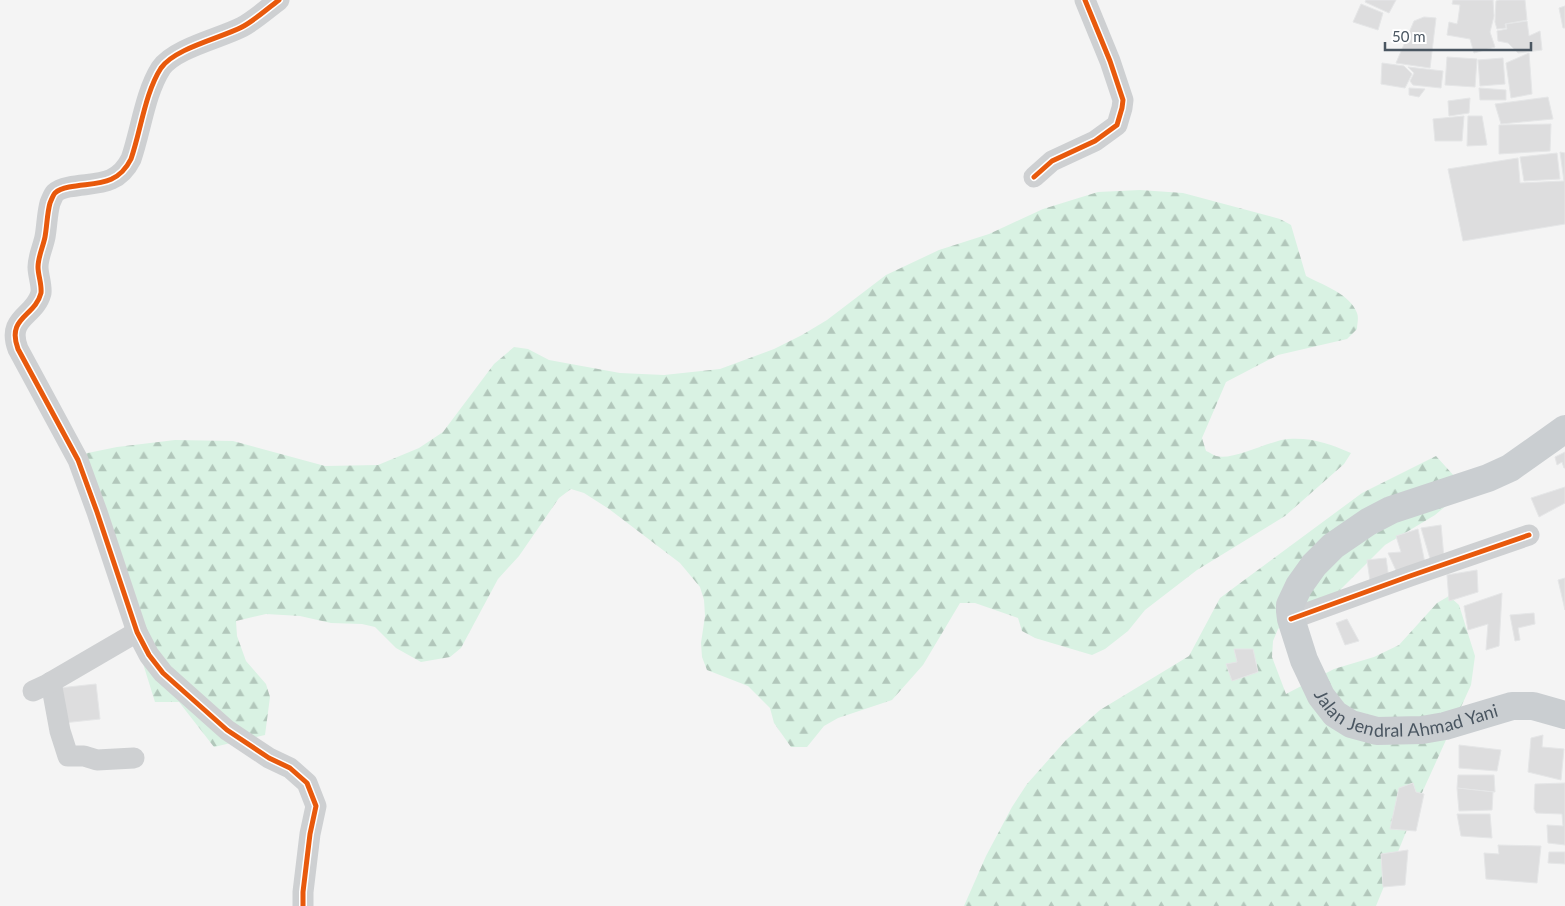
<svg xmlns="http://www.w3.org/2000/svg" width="1565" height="906" font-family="Lato,sans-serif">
<defs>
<pattern id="forest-firs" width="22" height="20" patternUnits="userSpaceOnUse" patternTransform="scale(1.25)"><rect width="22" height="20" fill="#d9f2e3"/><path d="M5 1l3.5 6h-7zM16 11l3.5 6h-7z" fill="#b2c7bb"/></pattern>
</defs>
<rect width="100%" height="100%" fill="#f4f4f4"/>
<g fill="url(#forest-firs)">
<path d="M 1140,190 L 1183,193 L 1280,219 L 1291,225 L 1306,276 C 1323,285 1350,294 1357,313 C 1359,318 1357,324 1357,329 L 1347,339 L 1278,355 L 1226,382 L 1202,438 L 1206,451 C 1209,452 1213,455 1216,456 C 1233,461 1268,441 1288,439 C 1311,437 1331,444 1351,453 L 1344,464 L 1285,516 L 1197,570 L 1145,610 L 1128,631 L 1105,649 L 1092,655 L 1035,638 L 1022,631 L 1018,618 L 975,603 L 960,603 L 923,665 L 892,700 L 838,718 L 824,726 L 807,747 L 791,747 L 774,723 L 770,708 L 748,686 L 707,670 L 702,657 L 701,643 L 705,616 L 704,600 L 700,587 L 680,563 L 609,509 L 584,493 L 571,489 L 559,498 L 519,556 L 498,579 L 461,648 L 450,657 L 421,662 L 396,648 L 375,627 L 362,624 L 331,623 L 300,616 L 266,614 L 236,621 L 237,636 L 246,661 L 266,684 L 270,697 L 265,735 L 214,747 L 179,702 L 155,702 L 78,455 L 117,447 L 175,440 L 233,441 L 325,466 L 378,465 L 419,448 L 443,432 L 494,364 L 514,347 L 528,349 L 549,360 L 620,373 L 664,375 L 720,369 L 774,349 L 802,335 L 827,320 L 886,275 L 939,250 L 989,234 L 1043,209 L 1098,192 Z"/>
<path d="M 1436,456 L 1455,477 L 1447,505 L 1435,515 L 1385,545 L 1332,598 L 1289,618 L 1278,629 L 1273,641 L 1272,657 L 1286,694 L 1334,669 L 1374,657 L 1399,645 L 1437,603 L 1449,596 L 1459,605 L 1475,656 L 1471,685 L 1421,795 L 1376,906 L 964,906 L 986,856 L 1012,807 L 1027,784 L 1066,740 L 1100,710 L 1189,656 L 1220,598 L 1362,493 Z"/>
</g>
<g fill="#ddddde" stroke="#e5e6e7">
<path d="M 1366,0 L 1396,0 L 1389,13 L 1365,2 Z"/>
<path d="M 1453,0 L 1493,0 L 1494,16 L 1490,32 L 1495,47 L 1474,53 L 1470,39 L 1447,35 L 1449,22 L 1457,24 L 1458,20 L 1460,5 L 1452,4 Z"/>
<path d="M 1499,0 L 1525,0 L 1527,20 L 1505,24 L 1506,28 L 1497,29 L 1495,22 L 1496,1 Z"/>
<path d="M 1361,4 L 1383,13 L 1378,30 L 1353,22 Z"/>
<path d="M 1565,6 L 1565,28 L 1563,28 L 1559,8 Z"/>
<path d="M 1424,17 L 1436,18 L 1430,68 L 1396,63 L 1414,21 Z"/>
<path d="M 1527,21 L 1529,36 L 1540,31 L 1542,50 L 1518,53 L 1508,43 L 1498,41 L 1497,31 L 1507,29 L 1506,24 Z"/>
<path d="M 1529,53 L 1532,94 L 1511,98 L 1506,63 Z"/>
<path d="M 1447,57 L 1477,59 L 1475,87 L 1445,85 Z"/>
<path d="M 1503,58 L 1505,84 L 1480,86 L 1478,60 Z"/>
<path d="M 1382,63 L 1404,66 L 1412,74 L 1405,88 L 1381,84 Z"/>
<path d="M 1408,67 L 1443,71 L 1441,88 L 1413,85 L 1410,81 L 1414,73 Z"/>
<path d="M 1409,88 L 1425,89 L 1419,97 L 1409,95 Z"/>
<path d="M 1479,88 L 1506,90 L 1506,100 L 1480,100 Z"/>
<path d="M 1548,97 L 1553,119 L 1501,124 L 1495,104 Z"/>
<path d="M 1470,98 L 1469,113 L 1449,116 L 1448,101 Z"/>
<path d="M 1464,116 L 1462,141 L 1435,141 L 1433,119 Z"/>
<path d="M 1468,116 L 1482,116 L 1487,145 L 1467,146 Z"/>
<path d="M 1551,124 L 1550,151 L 1499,154 L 1499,125 Z"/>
<path d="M 1560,152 L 1565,153 L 1565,224 L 1463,241 L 1448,169 L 1518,158 L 1520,183 L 1564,181 Z"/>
<path d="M 1557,153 L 1560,179 L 1524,181 L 1520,157 Z"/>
<path d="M 1565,452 L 1565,468 L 1564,468 L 1562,462 L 1557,465 L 1555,457 Z"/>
<path d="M 1565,487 L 1565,503 L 1539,517 L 1531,498 Z"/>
<path d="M 1441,525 L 1444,558 L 1431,562 L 1421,528 Z"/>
<path d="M 1418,529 L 1426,568 L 1399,577 L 1388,553 L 1401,552 L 1396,536 Z"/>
<path d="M 1386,558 L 1389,579 L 1370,581 L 1367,560 Z"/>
<path d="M 1477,570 L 1478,592 L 1449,601 L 1447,575 Z"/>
<path d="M 1565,578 L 1565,610 L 1558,580 Z"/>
<path d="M 1502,593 L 1499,646 L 1486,650 L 1488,624 L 1468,630 L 1464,606 Z"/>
<path d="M 1534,613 L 1535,624 L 1518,628 L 1520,640 L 1515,641 L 1510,615 Z"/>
<path d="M 1347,619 L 1359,641 L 1345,645 L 1336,623 Z"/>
<path d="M 1234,649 L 1253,649 L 1258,672 L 1232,681 L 1226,664 L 1237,662 Z"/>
<path d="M 96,684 L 100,719 L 63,723 L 59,688 Z"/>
<path d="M 1543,735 L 1542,747 L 1564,749 L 1561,780 L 1528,772 L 1531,738 Z"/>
<path d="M 1459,745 L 1501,750 L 1497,771 L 1459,768 Z"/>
<path d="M 1458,775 L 1494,775 L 1495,792 L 1457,788 Z"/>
<path d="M 1413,783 L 1416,792 L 1424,794 L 1416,831 L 1390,829 L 1399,788 Z"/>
<path d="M 1565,783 L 1565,845 L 1548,843 L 1547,825 L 1563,826 L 1562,814 L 1536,813 L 1534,809 L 1535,784 Z"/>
<path d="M 1457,788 L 1493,792 L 1492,810 L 1459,811 Z"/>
<path d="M 1457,814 L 1490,814 L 1492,838 L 1461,836 Z"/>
<path d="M 1498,845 L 1541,846 L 1537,883 L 1486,879 L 1484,853 L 1499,854 Z"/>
<path d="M 1408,850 L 1405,885 L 1383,887 L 1381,854 Z"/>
<path d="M 1549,852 L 1565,852 L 1565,864 L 1548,863 Z"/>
</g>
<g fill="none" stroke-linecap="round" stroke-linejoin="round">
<g stroke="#ced0d2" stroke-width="21">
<path d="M 279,0 C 267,9 255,20 242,27 C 221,38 175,48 161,68 C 145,93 141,130 131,159 C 117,187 95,182 69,187 C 64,188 59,189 55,193 C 53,195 51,201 50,203 C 47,214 47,226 45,237 C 43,247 38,257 38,267 C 38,275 42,285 41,293 C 35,317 6,317 18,349 L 78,460 L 97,512 L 137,632 L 149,655 L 163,673 L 227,730 L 269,758 L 290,768 L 307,783 L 316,806 L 310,834 L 303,892 L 303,906"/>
<path d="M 1034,177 L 1052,161 L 1095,141 L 1117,125 L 1122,108 L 1123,100 L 1110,61 L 1085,0"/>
<path d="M 1291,619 L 1410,576 L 1529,535"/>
<path d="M 51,682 L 60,731 L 68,756 L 84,756 L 97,760 L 134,758"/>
<path d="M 33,691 L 46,685 L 137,632"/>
</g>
<path stroke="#caced1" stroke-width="28" id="s1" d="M 1565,429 L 1510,468 L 1488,478 L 1391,510 L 1368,522 L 1333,546 L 1314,565 L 1299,586 L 1290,605 L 1290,611 L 1291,619 L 1304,660 L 1321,696 L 1335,714 L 1351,724 L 1377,731 L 1422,730 L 1445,726 L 1512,706 L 1533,706 L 1565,715"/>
<g stroke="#fff" stroke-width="8">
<g id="cycleway">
<path d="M 279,0 C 267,9 255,20 242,27 C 221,38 175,48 161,68 C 145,93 141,130 131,159 C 117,187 95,182 69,187 C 64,188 59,189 55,193 C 53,195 51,201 50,203 C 47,214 47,226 45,237 C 43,247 38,257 38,267 C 38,275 42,285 41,293 C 35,317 6,317 18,349 L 78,460 L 97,512 L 137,632 L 149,655 L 163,673 L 227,730 L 269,758 L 290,768 L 307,783 L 316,806 L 310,834 L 303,892 L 303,906"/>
<path d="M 1034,177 L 1052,161 L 1095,141 L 1117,125 L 1122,108 L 1123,100 L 1110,61 L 1085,0"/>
<path d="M 1291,619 L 1410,576 L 1529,535"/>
</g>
</g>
<use href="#cycleway" stroke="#e8590c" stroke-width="5"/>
</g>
<g text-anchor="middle" stroke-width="5" stroke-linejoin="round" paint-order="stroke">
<g font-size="18" fill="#4a5661" stroke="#fff">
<text dy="6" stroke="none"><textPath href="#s1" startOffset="526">Jalan Jendral Ahmad Yani</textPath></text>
</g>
</g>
<path d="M1385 42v8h146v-8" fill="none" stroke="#4a5661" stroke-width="2.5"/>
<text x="1392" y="42" font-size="15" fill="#4a5661" stroke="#ffffff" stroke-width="4" paint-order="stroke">50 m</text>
</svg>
